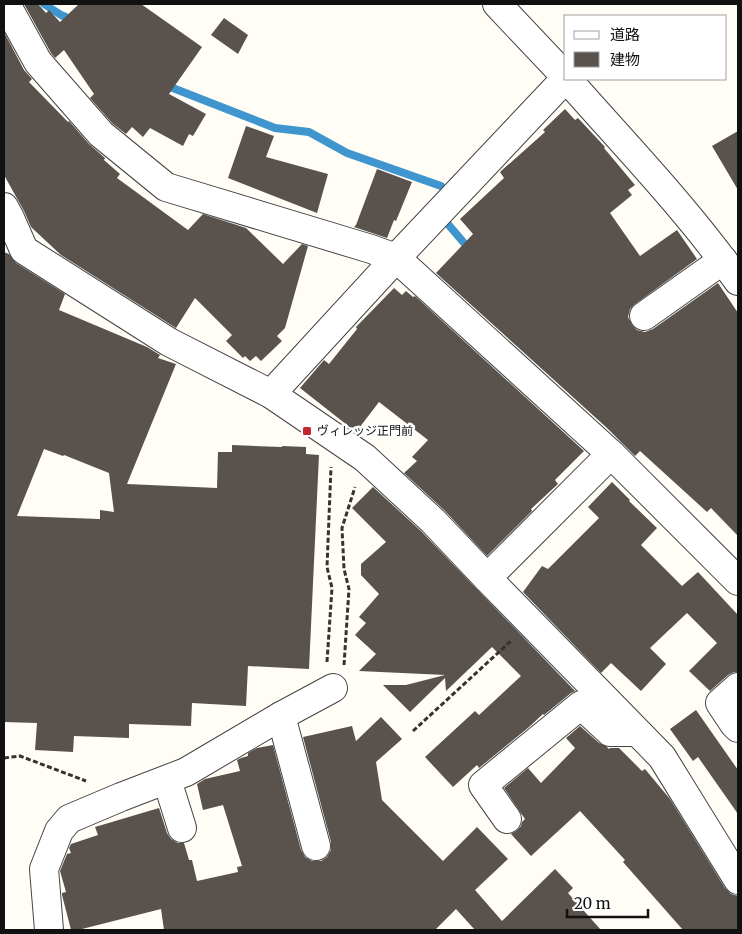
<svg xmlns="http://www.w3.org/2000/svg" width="742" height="934" font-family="Merriweather,'Noto Sans JP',serif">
<rect width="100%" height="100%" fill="#fffdf5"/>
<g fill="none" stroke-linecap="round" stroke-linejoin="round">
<g stroke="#3f96cf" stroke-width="8">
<path d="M 44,4 L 61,15 L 75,21"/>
<path d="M 165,85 L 275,128 L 309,132 L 347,153 L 441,186"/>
<path d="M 447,223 L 470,250"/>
</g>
</g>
<g fill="#5a524d" fill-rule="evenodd">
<path d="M 24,4 L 38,4 L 46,13 L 49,10 L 60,22 L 79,4 L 141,4 L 202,47 L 169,94 L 206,114 L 193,136 L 189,134 L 183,146 L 150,128 L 143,137 L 132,127 L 126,134 L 112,123 L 90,98 L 94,94 L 64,50 L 55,58 L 51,53 Z"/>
<path d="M 224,18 L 248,35 L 238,54 L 211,35 Z"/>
<path d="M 4,32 L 24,70 L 32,79 L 29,82 L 68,122 L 69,121 L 89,144 L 105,158 L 104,160 L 120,174 L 117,178 L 188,230 L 203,214 L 246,228 L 283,264 L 302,244 L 308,246 L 285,328 L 277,336 L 282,341 L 261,361 L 256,356 L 250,361 L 245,356 L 243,358 L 226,341 L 232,335 L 195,298 L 176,328 L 61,255 L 31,227 L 24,211 L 4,175 Z"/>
<path d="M 565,109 L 575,120 L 578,118 L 605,147 L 604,148 L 635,185 L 628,190 L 632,195 L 610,213 L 640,256 L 677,230 L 697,259 L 635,304 L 630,309 L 628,317 L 632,325 L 637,330 L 645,332 L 653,329 L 718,283 L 738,313 L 738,536 L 711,508 L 707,512 L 640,451 L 635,456 L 607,428 L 436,273 L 473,234 L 460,219 L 504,178 L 500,172 L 545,132 L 543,130 Z"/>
<path d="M 246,126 L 274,136 L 266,157 L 328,174 L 317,213 L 228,178 Z"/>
<path d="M 738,131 L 738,190 L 712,146 Z"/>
<path d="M 377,169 L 412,182 L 396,221 L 394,220 L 387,238 L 354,227 L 356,225 Z"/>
<path d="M 4,252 L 9,254 L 16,263 L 65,294 L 59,310 L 147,347 L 160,355 L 158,358 L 176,364 L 127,484 L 217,488 L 218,452 L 232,452 L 232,445 L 282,447 L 282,446 L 306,447 L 306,454 L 319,455 L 309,669 L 248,666 L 246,706 L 192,703 L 191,726 L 129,724 L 129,738 L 74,736 L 73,752 L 35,750 L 37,723 L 4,722 ZM 44,449 L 63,456 L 64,455 L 109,473 L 114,512 L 100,510 L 100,519 L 17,516 Z"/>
<path d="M 394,288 L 402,295 L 406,291 L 413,297 L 415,296 L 584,451 L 555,480 L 558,484 L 531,509 L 532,511 L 487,556 L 444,510 L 404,473 L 417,461 L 412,457 L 428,440 L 379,402 L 356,432 L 300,388 L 324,360 L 329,364 L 357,329 L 356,327 Z"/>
<path d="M 612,482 L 630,500 L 629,501 L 657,528 L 641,545 L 682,586 L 698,572 L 738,615 L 738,672 L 734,672 L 728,675 L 710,691 L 689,671 L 717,643 L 687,613 L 650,648 L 666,664 L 641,691 L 611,663 L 601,673 L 523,592 L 542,566 L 548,569 L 599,518 L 588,507 Z"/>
<path d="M 373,487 L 422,532 L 575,691 L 571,693 L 544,715 L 543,714 L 529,727 L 479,768 L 477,765 L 453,787 L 425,757 L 475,711 L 479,715 L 521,676 L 492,647 L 446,691 L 445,678 L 410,712 L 383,685 L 406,685 L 445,675 L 359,671 L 376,654 L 355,635 L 366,623 L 359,617 L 379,594 L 361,575 L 361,564 L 386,542 L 352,508 Z"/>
<path d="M 696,710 L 738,770 L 738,814 L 698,757 L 693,761 L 670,729 Z"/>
<path d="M 381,717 L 402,739 L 376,762 L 382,800 L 443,861 L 477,827 L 508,859 L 475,890 L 502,921 L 555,869 L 573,888 L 568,893 L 601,930 L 475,930 L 456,909 L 435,930 L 164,930 L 161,909 L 78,930 L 71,930 L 62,895 L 62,893 L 66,892 L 60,871 L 67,854 L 71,853 L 69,848 L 71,844 L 98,835 L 95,827 L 159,808 L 167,833 L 171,839 L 178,843 L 184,843 L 189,860 L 192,860 L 197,881 L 238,872 L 237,867 L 242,866 L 223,805 L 203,810 L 197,784 L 205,779 L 240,771 L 237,760 L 241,758 L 248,756 L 248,753 L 257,748 L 273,745 L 301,850 L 305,857 L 312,861 L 321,861 L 327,857 L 331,850 L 331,842 L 303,737 L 352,726 L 356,741 Z"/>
<path d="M 580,726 L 599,743 L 606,746 L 609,749 L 610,748 L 619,748 L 642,771 L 645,769 L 670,799 L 725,888 L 731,894 L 738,896 L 738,930 L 683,930 L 623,862 L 625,860 L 580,811 L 531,856 L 511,834 L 516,831 L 521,826 L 522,822 L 525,819 L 504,788 L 528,768 L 541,783 L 575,748 L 566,738 Z"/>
</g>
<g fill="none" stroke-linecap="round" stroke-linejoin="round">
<g stroke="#444" stroke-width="30">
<g id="minor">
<path d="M 6,4 L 38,62 L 101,134 L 166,187 L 371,249 L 396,258 L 611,454 L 738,581"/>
<path d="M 497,4 L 566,77"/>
<path d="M 567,79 C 625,145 687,209 738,281"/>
<path d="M 4,207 L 10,218 L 24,250 L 169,342 L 271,394 L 365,458 L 433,521 L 487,578 L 662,757 L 738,880"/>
<path d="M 644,316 L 723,260"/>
<path d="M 271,394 L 396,258 L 566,78"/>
<path d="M 487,578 L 611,454"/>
<path d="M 738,687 L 720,703 L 734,724 L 738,728"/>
<path d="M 281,716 L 316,846"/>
<path d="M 167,780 L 182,828"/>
<path d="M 507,819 L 483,785 L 581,705 L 610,732 L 637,732"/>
<path d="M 49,930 L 44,869 L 59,831 L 69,819 L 121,797 L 186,772 L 281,716 L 333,688"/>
</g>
</g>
<g stroke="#333" stroke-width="3" stroke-dasharray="5 2.5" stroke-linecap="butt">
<path d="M 327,662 L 332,588 L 327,567 L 331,467"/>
<path d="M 344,665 L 349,589 L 344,569 L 342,528 L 355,487"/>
<path d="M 413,731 L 512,640"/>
<path d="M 4,758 L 20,756 L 86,781"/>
</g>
<use href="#minor" stroke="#fff" stroke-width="28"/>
</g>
<rect fill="#c4262e" stroke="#fff" stroke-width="2" x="302" y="426" width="10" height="10" rx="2.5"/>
<g text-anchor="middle" stroke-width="5" stroke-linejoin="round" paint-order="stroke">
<g font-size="12" fill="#111" stroke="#fff" text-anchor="start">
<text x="317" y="435">ヴィレッジ正門前</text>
</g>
</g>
<rect width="742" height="934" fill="none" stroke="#111111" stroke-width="10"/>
<rect x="564" y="15" width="162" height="65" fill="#ffffff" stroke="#a0a0a0"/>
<rect x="574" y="31" width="25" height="8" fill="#ffffff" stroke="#a0a0a0"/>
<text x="610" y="40" font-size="15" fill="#111111">道路</text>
<rect x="574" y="52" width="25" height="15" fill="#5a524d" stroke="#a0a0a0"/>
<text x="610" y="65" font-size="15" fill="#111111">建物</text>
<path d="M567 909v8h81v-8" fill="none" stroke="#111111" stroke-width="2.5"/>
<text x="574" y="909" font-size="15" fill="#111111" stroke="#ffffff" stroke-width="4" paint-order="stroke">20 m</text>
</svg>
